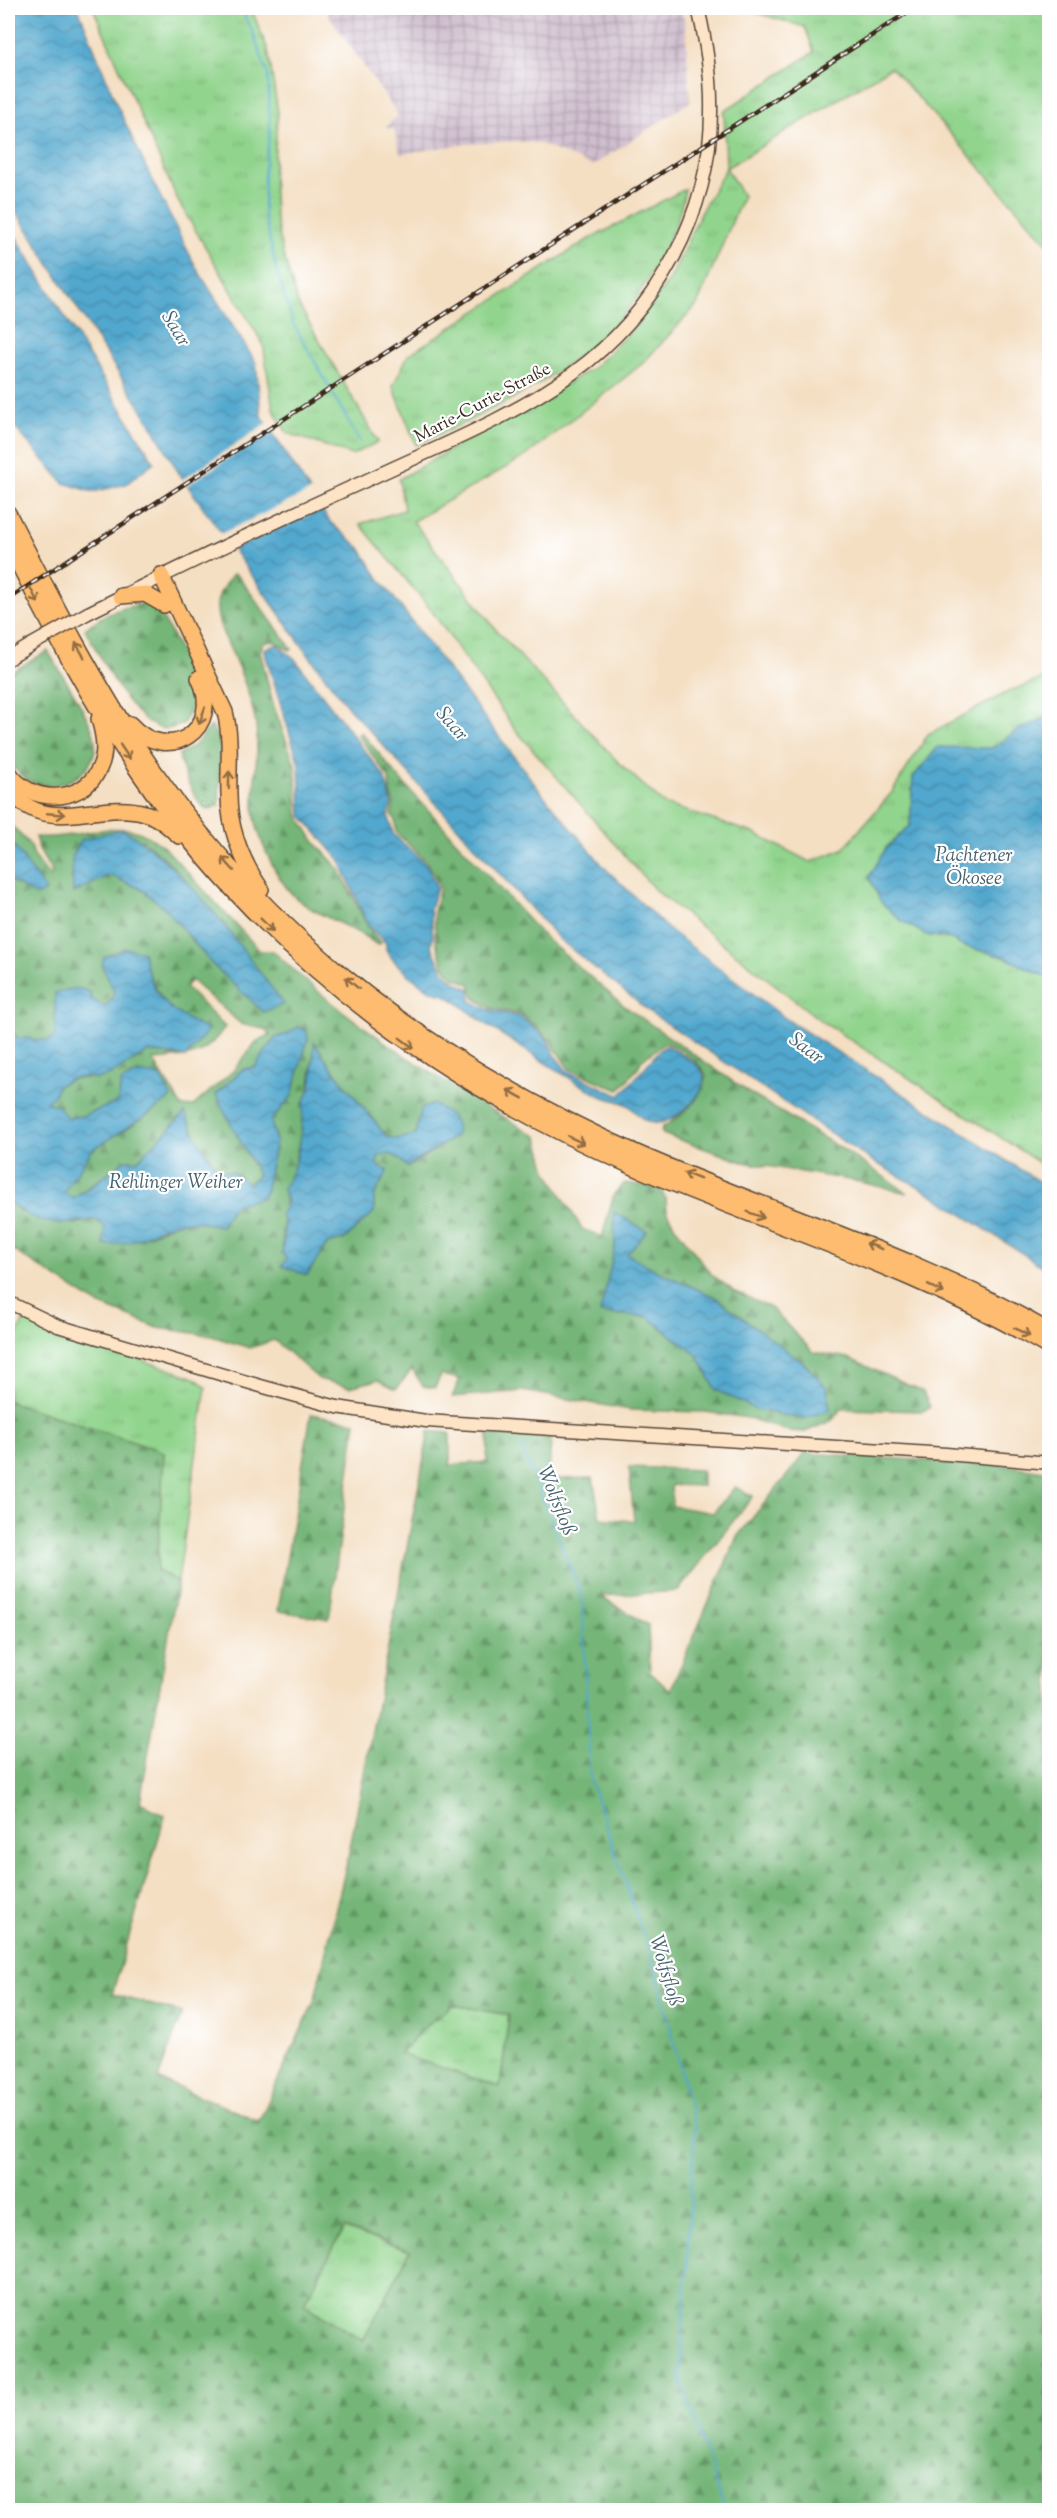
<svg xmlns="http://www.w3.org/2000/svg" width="1057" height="2518" font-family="'Sorts Mill Goudy',serif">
<defs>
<pattern id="industrial-grid" width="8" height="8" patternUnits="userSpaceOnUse" patternTransform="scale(1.5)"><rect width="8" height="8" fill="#cfbdce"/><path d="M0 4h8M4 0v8" fill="none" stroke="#a99aa7"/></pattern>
<pattern id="grass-tufts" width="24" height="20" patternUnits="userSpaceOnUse" patternTransform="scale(1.5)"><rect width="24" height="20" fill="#91d48d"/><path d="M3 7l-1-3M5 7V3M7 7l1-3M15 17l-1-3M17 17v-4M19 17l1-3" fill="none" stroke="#7eb679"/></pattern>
<pattern id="forest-firs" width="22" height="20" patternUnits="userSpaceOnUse" patternTransform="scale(1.5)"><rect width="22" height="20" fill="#74b678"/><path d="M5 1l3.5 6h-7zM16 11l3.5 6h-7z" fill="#609462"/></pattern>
<pattern id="water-waves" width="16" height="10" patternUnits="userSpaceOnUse" patternTransform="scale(1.5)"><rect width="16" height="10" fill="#51a7ce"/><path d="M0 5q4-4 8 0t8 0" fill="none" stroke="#4488a7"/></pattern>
</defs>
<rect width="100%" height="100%" fill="#fff"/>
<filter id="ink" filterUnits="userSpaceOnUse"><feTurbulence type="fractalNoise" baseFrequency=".0167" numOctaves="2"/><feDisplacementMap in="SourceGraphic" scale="12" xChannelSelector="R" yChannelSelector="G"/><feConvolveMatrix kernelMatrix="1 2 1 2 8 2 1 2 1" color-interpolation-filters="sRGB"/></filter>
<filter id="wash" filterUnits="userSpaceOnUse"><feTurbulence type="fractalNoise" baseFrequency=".008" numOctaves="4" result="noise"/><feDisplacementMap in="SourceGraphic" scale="24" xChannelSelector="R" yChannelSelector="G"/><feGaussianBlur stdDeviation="1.35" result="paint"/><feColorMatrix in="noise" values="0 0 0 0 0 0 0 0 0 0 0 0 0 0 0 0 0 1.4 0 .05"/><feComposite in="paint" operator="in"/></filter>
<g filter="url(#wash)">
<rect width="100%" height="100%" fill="#f4dfc3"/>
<path fill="url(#industrial-grid)" d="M 324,8 L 680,8 L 685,22 L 690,102 L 592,166 L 539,143 L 516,141 L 465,144 L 400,154 L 394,129 L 385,128 L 398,115 Z"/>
<g fill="url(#grass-tufts)" stroke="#667f56" stroke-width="1.5">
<path d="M 93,8 L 251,8 L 268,50 L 278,113 L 273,174 L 275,215 L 283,254 L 298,304 L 378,442 L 352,455 L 287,433 L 273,409 L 263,344 L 178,201 Z"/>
<path d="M 740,8 L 1049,8 L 1049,245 L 891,67 L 726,168 L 743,196 L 697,305 L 643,363 L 526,456 L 413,521 L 497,631 L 617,761 L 664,804 L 753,833 L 810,862 L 843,849 L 893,791 L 928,734 L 1010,691 L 1049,676 L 1049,716 L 1018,730 L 992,748 L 913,777 L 910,825 L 886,848 L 926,935 L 952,939 L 960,945 L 1004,957 L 1049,978 L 1049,1169 L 821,1021 L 656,891 L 514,728 L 431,610 L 360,524 L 404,510 L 399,479 L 593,368 L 633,329 L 670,279 L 703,208 L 726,168 L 724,111 L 814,52 L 805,27 Z"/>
<path d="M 685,189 C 680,219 669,243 653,269 C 647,279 642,291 635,300 C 580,372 496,408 416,445 L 393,386 L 408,355 L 584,242 Z"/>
<path d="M 24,1320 L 195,1378 L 206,1387 L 178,1581 L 157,1571 L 164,1452 L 8,1401 L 8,1355 Z"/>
<path d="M 453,2005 L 509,2015 L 500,2088 L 399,2054 L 430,2022 Z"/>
<path d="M 344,2228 L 410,2251 L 363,2341 L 304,2304 Z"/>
</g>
<g fill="url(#forest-firs)" stroke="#58704b" stroke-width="1.5" fill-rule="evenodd">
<path d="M 233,574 L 238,576 L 292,649 L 289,650 L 273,641 L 263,643 L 260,652 L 274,707 L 295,765 L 298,815 L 314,841 L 340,870 L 368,927 L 381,943 L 377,945 C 352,924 312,916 291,893 C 274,874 256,835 254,810 C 253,777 261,746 254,714 C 249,693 241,672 232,653 C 226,639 218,626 217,610 C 215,597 225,584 233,574 Z"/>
<path d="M 147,603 C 151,606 155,609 158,612 C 168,625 193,674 194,689 C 195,702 189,714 183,724 C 178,726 170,729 165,729 C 133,727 99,654 85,629 C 104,613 122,607 147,603 Z"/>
<path d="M 48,651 C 60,672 89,715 94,736 C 105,780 32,810 8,757 C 4,748 8,688 8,674 Z"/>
<path d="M 211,726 L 221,742 L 219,806 C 218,806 210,809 209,809 C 196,809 181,766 179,755 L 195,745 Z"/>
<path d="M 361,732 L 398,777 L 545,938 L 623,1005 L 754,1096 L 842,1149 L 908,1193 L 855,1181 L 743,1162 L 663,1134 L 661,1131 L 663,1127 C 685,1114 701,1101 706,1075 C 699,1061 680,1048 665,1043 L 642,1060 L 637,1069 L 619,1090 L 569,1069 L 549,1039 L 522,1015 L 491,1008 L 474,998 L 470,984 L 453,977 L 443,965 L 436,942 L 434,912 L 440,888 L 428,863 L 396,832 L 395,820 L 391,814 L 394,804 L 390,792 L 389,778 L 358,735 Z"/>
<path d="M 8,822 L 31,846 L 34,856 L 50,877 L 53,874 L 39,850 L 35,837 C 45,838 54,837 63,836 C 109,831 129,816 168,851 L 260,951 L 273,951 C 351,1027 445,1083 538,1137 L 547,1171 L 582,1229 L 602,1237 L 614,1194 L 625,1183 L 659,1188 L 666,1199 L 667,1213 L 676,1228 L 711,1274 L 734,1291 L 771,1308 L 813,1352 L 848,1358 L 923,1392 L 930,1407 L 923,1411 L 841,1409 L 831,1421 L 805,1432 L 788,1431 L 749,1418 L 705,1412 L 631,1410 L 523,1391 L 452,1397 L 460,1379 L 441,1375 L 435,1388 L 423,1386 L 412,1369 L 396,1389 L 378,1380 L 349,1387 L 319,1379 L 274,1340 L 250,1348 L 208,1335 L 158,1328 L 96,1303 L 8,1247 L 8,1201 L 21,1212 L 75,1224 L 95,1219 L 105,1227 L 105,1245 L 150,1235 L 176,1223 L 195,1221 L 221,1226 L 234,1205 L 264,1197 L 276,1142 L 271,1121 L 292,1096 L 298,1027 L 288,1034 L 275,1038 C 269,1049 260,1056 256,1067 L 243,1069 L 216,1094 C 228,1123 245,1146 258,1175 L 249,1184 L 232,1172 L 218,1170 L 198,1141 L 185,1113 L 138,1160 L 101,1178 L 73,1198 L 64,1192 L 92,1150 L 137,1122 L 161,1076 L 138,1073 L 121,1082 L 118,1102 L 83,1116 L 66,1118 L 58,1106 L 46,1102 C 50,1096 54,1088 60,1084 C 76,1074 93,1082 109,1075 C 121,1070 138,1053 149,1052 C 160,1051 174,1055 186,1056 L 180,1016 C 159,1002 148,977 143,952 L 102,965 L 115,991 L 112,999 L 104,1007 L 90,998 L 55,993 L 55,1035 L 49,1040 L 33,1040 L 25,1037 L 19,1039 L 8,1028 L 8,879 L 16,884 L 15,846 L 8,837 ZM 143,840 L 168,861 L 217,919 L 263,1011 L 212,964 L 166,909 L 141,889 L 110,875 L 74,893 ZM 191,980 L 241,1024 L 264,1029 L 270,1035 L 257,1041 L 233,1071 L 193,1106 L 182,1107 L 153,1060 C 189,1056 202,1060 225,1027 L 185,987 ZM 315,1043 L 330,1066 L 387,1137 L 398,1139 L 415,1135 L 418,1123 L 456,1136 L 408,1167 C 398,1157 392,1151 378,1156 L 377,1164 L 381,1168 L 388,1170 L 374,1196 L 374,1212 L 345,1239 L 327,1244 L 307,1275 L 282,1253 C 284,1245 282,1241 282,1233 C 283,1216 288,1207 283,1189 L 290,1178 L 295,1163 L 304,1114 L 302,1105 L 309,1092 ZM 614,1213 L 626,1254 L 766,1336 L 806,1365 L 716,1390 L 698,1356 L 648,1317 L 601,1313 L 615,1247 Z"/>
<path d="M 8,1401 L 164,1452 L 157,1571 L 178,1581 L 140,1802 L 165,1816 L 112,1994 L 182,2013 L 158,2079 L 259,2121 L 314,2002 L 348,1858 L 429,1431 L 450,1433 L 450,1465 L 487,1462 L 488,1435 L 551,1438 L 549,1479 L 593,1478 L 600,1518 L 634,1521 L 629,1467 L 702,1470 L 702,1486 L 671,1485 L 672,1506 L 713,1513 L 735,1487 L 753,1496 L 678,1591 L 600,1596 L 648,1625 L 650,1672 L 670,1691 L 737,1537 L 805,1453 L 1011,1466 L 1049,1472 L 1049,2510 L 8,2510 L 8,2073 L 12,2065 L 8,2065 ZM 453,2005 L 509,2015 L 500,2087 L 400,2054 L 430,2022 ZM 344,2228 L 410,2251 L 363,2341 L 304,2304 Z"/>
<path d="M 311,1414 L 356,1422 L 329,1619 L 278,1611 Z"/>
</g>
<g fill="url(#water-waves)" stroke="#466876" stroke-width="1.5">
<path d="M 8,8 L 78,8 L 117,105 L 151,178 L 197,269 L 256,363 L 261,415 L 330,522 L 360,548 L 379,578 L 540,791 L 604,867 L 668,929 L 789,1021 L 1049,1188 L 1049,1271 L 930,1193 L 874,1162 L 651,1013 L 559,939 L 350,709 L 313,661 L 180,475 L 149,421 L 8,199 Z"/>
<path d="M 8,224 L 154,462 L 126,484 L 93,492 L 64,483 L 10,422 L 8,415 Z"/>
<path d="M 277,645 L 294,658 L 384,776 L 392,804 L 388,814 L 393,834 L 427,865 L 437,888 L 430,908 L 433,937 L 431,945 C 441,969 445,979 470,989 L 471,1001 L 487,1009 L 521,1017 L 547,1039 L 556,1057 L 567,1071 L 620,1096 L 659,1051 L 666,1046 C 676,1050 703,1065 704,1076 C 706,1096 674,1124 655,1123 C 642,1122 637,1112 629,1106 C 621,1100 608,1100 599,1095 C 560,1074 523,1049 487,1025 C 473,1015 461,1004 446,995 C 441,992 434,993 429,989 C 414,981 395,964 386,950 L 386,943 L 368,925 L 339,859 L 301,815 L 299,764 L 264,650 L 268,647 Z"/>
<path d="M 1049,716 L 1050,716 L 1049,978 L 1004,957 L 960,945 L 952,939 L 926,935 L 900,920 L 881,902 L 869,877 L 886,848 L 910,825 L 913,777 L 938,747 L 992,748 L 1018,730 Z"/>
<path d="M 122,829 C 187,865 238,945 284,1004 L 263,1012 L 212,964 L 166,909 L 141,889 L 110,875 L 73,893 L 72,858 L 81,840 Z"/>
<path d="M 8,837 L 46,891 L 36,896 L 8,879 Z"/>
<path d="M 125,948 L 143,952 C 152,999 167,1010 208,1030 L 186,1057 L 148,1052 L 110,1075 L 97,1079 L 85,1077 L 70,1079 L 57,1086 L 54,1096 L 46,1102 L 58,1106 L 67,1118 L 83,1116 L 118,1102 L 121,1082 L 138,1073 L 160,1076 L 171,1097 L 158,1108 L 92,1150 L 64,1192 L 73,1198 L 88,1189 L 125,1160 L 138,1160 L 185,1113 L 198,1141 L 218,1170 L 232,1172 L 249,1184 L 258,1175 C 245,1146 228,1123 216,1094 L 243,1069 L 256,1067 C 260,1056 269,1049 275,1038 L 288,1034 L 298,1027 L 306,1030 L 308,1038 L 292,1096 L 271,1121 L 276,1142 L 264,1197 L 234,1205 L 221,1226 C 206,1223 190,1219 175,1223 C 147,1232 137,1245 104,1245 L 105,1227 L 95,1219 C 59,1227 37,1226 8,1201 L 8,1028 L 19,1039 L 25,1037 L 33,1040 L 49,1040 L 55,1035 L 55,993 C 67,990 80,985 91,993 L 90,998 L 105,1007 L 112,999 L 114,991 L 102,965 L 104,957 Z"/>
<path d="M 314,1042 L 330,1066 L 387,1137 L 398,1139 L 415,1135 L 421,1109 L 433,1104 C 447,1112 460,1118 456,1136 L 407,1167 C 398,1157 392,1151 378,1156 L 377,1164 L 381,1168 L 388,1170 L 374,1196 L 374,1212 L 345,1239 L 327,1244 L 307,1275 L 282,1266 L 286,1259 L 282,1253 C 285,1242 282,1233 285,1222 L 280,1216 L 287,1202 L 283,1189 C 299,1165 302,1134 303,1107 C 303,1101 308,1095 310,1089 C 314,1074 313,1058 314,1042 Z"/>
<path d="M 614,1212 L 647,1231 L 627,1254 L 657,1271 L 715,1297 L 806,1365 L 827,1388 L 830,1410 L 802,1419 L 757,1410 L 716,1390 L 698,1356 L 648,1317 L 600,1313 L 615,1247 Z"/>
</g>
<g fill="#f4dfc3">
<path d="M 269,422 L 273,429 L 184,487 L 180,481 Z"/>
<path d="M 313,490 L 324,507 L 229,550 L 218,535 Z"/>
</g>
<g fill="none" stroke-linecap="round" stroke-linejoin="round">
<g stroke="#51a7ce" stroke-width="2">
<path d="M 240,8 L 252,30 L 268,75 L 270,130 L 264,173 L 264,214 L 277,273 L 293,323 L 360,442"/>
<path d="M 521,1446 L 582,1596 L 590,1779 L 658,1978 L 695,2127 L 680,2377 L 725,2510"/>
</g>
</g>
</g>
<g filter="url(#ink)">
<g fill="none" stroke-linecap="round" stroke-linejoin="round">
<g stroke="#574537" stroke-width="15">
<g id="secondary">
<path d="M 88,613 C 180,567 272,523 365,481 C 435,448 510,419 573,373 C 655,314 711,214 711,112 C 712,76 706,42 698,8"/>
<path d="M 8,659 L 31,645"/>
<path d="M 8,1302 L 58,1326 L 264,1387 L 337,1407 L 426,1421 L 946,1454 L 1050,1463"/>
</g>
</g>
<g stroke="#574537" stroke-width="18">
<g id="highway">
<path d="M 8,513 C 52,599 96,685 150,765 C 274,946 441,1066 639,1154 C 776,1214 920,1256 1050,1332"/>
<path d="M 8,543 C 48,622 89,701 140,774 C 265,955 436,1081 636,1168 C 775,1227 919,1271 1050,1348"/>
<path d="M 161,575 L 225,712 C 232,739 228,767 229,795 C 229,830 242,861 261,889"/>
<path d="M 121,596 L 145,594 L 164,605"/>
<path d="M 130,724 C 169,767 224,728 199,678"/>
<path d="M 8,771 C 28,804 81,806 99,769 C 107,753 104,736 99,719"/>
<path d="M 8,787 C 43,839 97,799 145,813 C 158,817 169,827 179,836"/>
</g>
</g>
<use href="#secondary" stroke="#fee4c6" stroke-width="12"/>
<use href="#highway" stroke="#fdbc70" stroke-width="15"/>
<g stroke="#3b2a1e" stroke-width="4.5">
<path id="rail" d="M 8,599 L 914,8"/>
</g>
<use href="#rail" stroke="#fff" stroke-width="2" stroke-dasharray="7" stroke-linecap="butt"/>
<g stroke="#574537" stroke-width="15" stroke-linecap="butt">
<path id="secondary-bridge" d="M 31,645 L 88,613"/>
</g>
<use href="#secondary-bridge" stroke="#fee4c6" stroke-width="12"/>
</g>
<defs><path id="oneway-shaft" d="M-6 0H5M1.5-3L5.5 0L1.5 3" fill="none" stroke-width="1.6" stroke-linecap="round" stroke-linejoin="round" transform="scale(1.5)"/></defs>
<g stroke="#926c43">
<use href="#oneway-shaft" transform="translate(34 595) rotate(63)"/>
<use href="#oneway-shaft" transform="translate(80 650) rotate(-120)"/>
<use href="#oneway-shaft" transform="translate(202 716) rotate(109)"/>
<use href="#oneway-shaft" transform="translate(125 752) rotate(56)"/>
<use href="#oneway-shaft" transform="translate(229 780) rotate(-89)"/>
<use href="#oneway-shaft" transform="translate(56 814) rotate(5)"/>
<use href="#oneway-shaft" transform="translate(228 864) rotate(-132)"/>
<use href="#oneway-shaft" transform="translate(267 925) rotate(45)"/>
<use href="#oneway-shaft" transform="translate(352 983) rotate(-140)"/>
<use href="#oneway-shaft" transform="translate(407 1043) rotate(36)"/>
<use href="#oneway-shaft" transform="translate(515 1094) rotate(-151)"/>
<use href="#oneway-shaft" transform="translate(576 1140) rotate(25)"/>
<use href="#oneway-shaft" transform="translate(692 1176) rotate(-158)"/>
<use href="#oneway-shaft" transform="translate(756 1215) rotate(21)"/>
<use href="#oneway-shaft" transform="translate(874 1246) rotate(-158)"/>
<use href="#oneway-shaft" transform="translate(936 1289) rotate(25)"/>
<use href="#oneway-shaft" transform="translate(1022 1332) rotate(29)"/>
</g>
</g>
<g text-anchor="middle" stroke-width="4.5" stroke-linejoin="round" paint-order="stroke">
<g font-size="18" fill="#3b2a1e" stroke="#fff">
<text transform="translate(482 402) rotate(-28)" y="6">Marie-Curie-Straße</text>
</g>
<g font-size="20" font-style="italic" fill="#45626d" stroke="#fff">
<text transform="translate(177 328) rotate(59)" y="7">Saar</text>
<text transform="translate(453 723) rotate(49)" y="7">Saar</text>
<text x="974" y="861">Pachtener<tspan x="974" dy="23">Ökosee</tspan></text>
<text transform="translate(807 1047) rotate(37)" y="7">Saar</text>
<text x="176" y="1188">Rehlinger Weiher</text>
<text transform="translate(558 1500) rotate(68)" y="7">Wolfsfloß</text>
<text transform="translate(667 1970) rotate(73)" y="7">Wolfsfloß</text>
</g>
</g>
<rect width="1057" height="2518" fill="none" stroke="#fff" stroke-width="30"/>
</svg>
